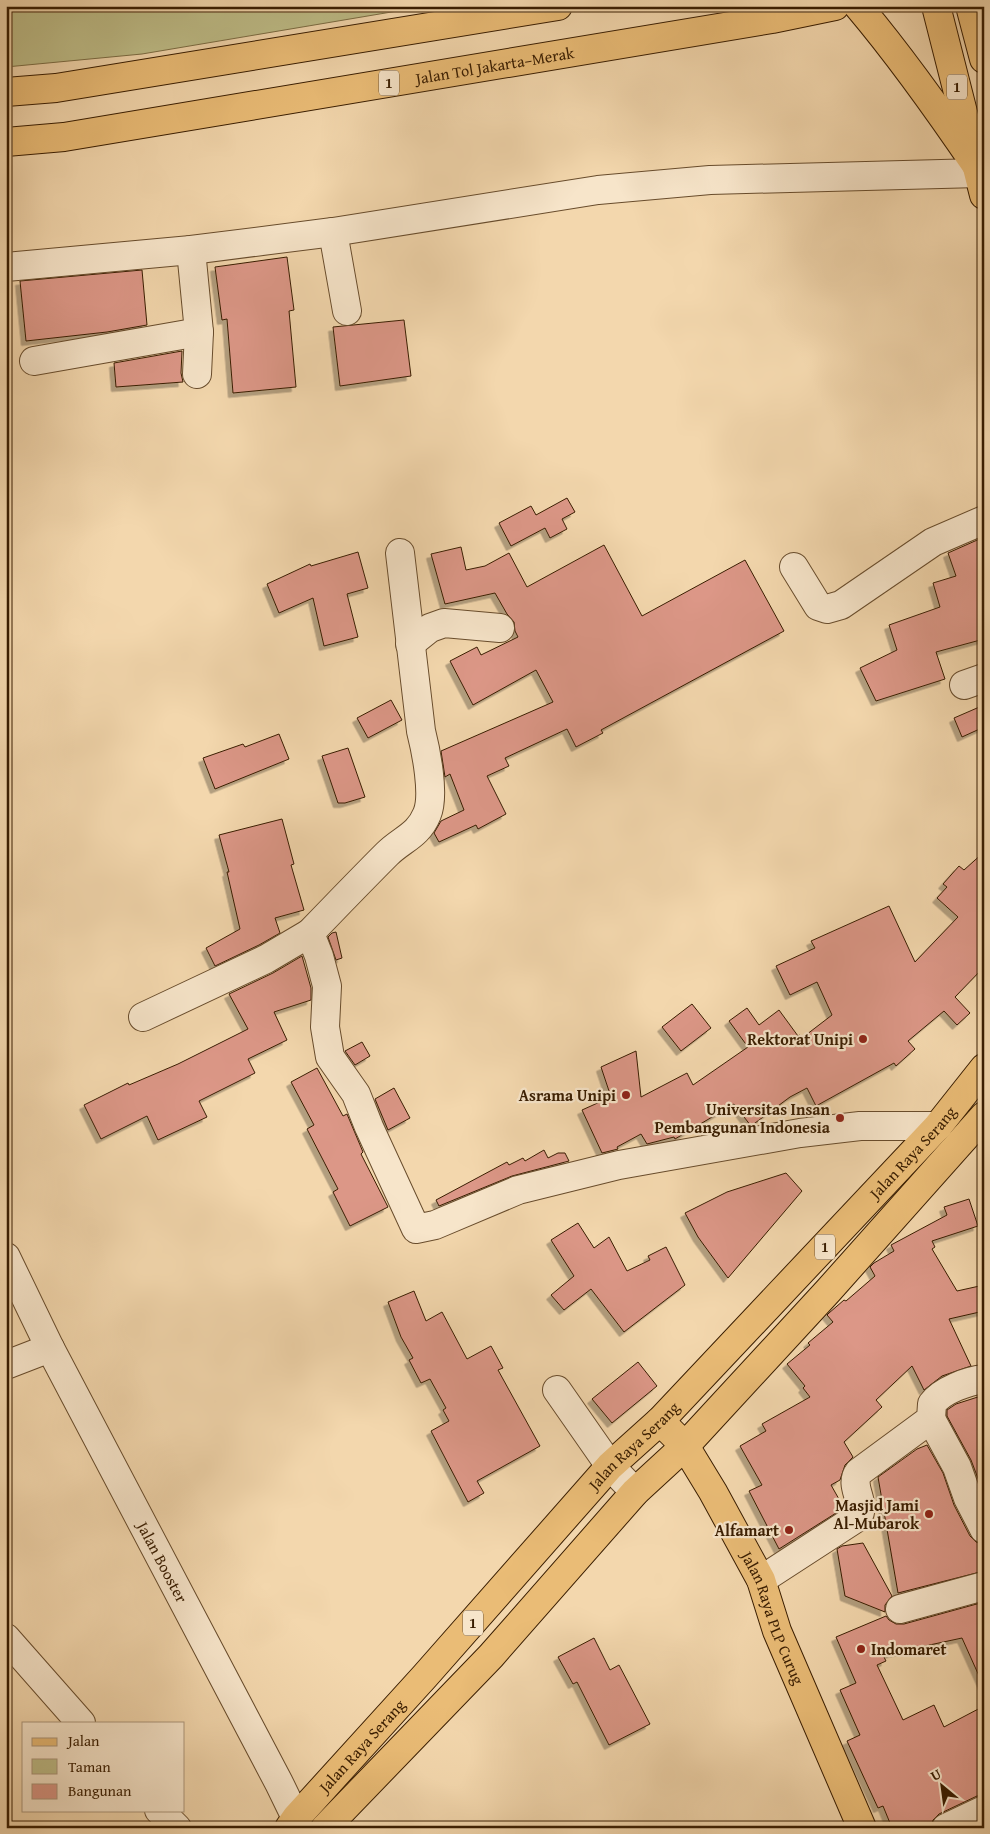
<svg xmlns="http://www.w3.org/2000/svg" width="990" height="1834" font-family="'Gentium Book Plus',serif">
<defs>
<filter id="shadow"><feDropShadow dx="-4.5" dy="4.5" stdDeviation="0" flood-color="#0004"/></filter>
</defs>
<rect width="100%" height="100%" fill="#f3d7ad"/>
<filter id="stains"><feTurbulence type="fractalNoise" baseFrequency=".004" numOctaves="4"/><feColorMatrix values="0 0 0 0 .2 0 0 0 0 .09 0 0 0 0 .02 0 0 0 .5 -.17"/></filter>
<radialGradient id="worn" r=".72"><stop offset=".6" stop-color="#630" stop-opacity="0"/><stop offset="1" stop-color="#630" stop-opacity=".3"/></radialGradient>
<path fill="#bebd88" stroke="#7c6d44" d="M 6,6 L 427,6 L 142,54 L 6,67 Z"/>
<g fill="#dc9787" stroke="#391d01" filter="url(#shadow)">
<path d="M 287,257 L 294,310 L 289,311 L 296,387 L 233,393 L 227,319 L 222,320 L 215,267 Z"/>
<path d="M 142,270 L 147,325 L 107,332 L 26,341 L 20,281 Z"/>
<path d="M 404,320 L 411,376 L 340,386 L 333,327 Z"/>
<path d="M 182,351 L 181,373 L 183,382 L 116,387 L 114,363 Z"/>
<path d="M 567,498 L 575,512 L 562,519 L 567,529 L 550,538 L 545,528 L 511,546 L 499,523 L 531,506 L 536,515 Z"/>
<path d="M 984,537 L 984,639 L 936,652 L 945,679 L 876,701 L 860,668 L 897,650 L 889,625 L 940,607 L 933,583 L 956,576 L 948,553 Z"/>
<path d="M 604,545 L 642,616 L 745,560 L 784,631 L 601,730 L 603,733 L 576,747 L 567,729 L 505,758 L 509,766 L 487,776 L 506,814 L 478,829 L 476,825 L 439,842 L 434,833 L 441,821 L 464,810 L 450,774 L 445,777 L 441,751 L 553,702 L 536,670 L 473,705 L 450,661 L 477,647 L 481,655 L 518,637 L 515,631 L 514,622 L 507,614 L 495,593 L 445,604 L 431,554 L 461,547 L 466,570 L 485,566 L 509,553 L 527,587 Z"/>
<path d="M 358,552 L 368,588 L 347,594 L 358,637 L 324,646 L 313,598 L 279,613 L 267,584 L 310,564 L 311,566 Z"/>
<path d="M 391,700 L 402,720 L 368,738 L 357,718 Z"/>
<path d="M 984,705 L 984,727 L 962,737 L 954,718 Z"/>
<path d="M 279,734 L 289,759 L 215,789 L 203,758 L 243,744 L 245,747 Z"/>
<path d="M 348,748 L 365,797 L 345,803 L 338,803 L 322,756 Z"/>
<path d="M 282,819 L 294,864 L 291,865 L 304,910 L 275,918 L 280,933 L 259,945 L 215,966 L 206,948 L 240,929 L 227,872 L 229,872 L 219,835 Z"/>
<path d="M 984,852 L 984,967 L 955,997 L 970,1013 L 957,1025 L 944,1011 L 908,1041 L 915,1049 L 896,1066 L 894,1063 L 816,1106 L 807,1088 L 790,1097 L 751,1126 L 734,1104 L 675,1139 L 674,1137 L 647,1144 L 641,1134 L 617,1147 L 618,1149 L 602,1153 L 582,1110 L 611,1097 L 601,1067 L 636,1051 L 641,1097 L 687,1073 L 693,1085 L 748,1047 L 729,1021 L 747,1008 L 759,1025 L 779,1010 L 798,1036 L 800,1035 L 802,1038 L 832,1015 L 817,982 L 790,995 L 776,966 L 815,948 L 811,941 L 889,906 L 915,962 L 958,917 L 937,898 L 947,887 L 943,884 L 959,866 L 964,870 Z"/>
<path d="M 336,932 L 342,958 L 336,960 L 328,937 L 332,933 Z"/>
<path d="M 302,956 L 311,988 L 311,1000 L 274,1012 L 287,1040 L 248,1059 L 255,1073 L 199,1101 L 207,1117 L 158,1140 L 147,1116 L 101,1139 L 84,1105 L 128,1083 L 129,1085 L 178,1064 L 248,1029 L 229,994 L 273,973 Z"/>
<path d="M 692,1004 L 711,1028 L 681,1051 L 662,1027 Z"/>
<path d="M 362,1042 L 370,1056 L 355,1065 L 345,1051 Z"/>
<path d="M 317,1068 L 343,1116 L 347,1114 L 363,1152 L 361,1154 L 388,1207 L 350,1226 L 333,1192 L 338,1189 L 307,1129 L 314,1125 L 291,1082 Z"/>
<path d="M 394,1088 L 410,1118 L 388,1130 L 375,1099 Z"/>
<path d="M 544,1150 L 548,1158 L 558,1153 L 565,1153 L 569,1161 L 512,1176 L 439,1206 L 436,1200 L 507,1162 L 509,1165 L 523,1158 L 525,1161 Z"/>
<path d="M 786,1173 L 802,1191 L 728,1278 L 698,1237 L 685,1213 L 727,1192 Z"/>
<path d="M 969,1199 L 978,1226 L 932,1241 L 935,1247 L 932,1249 L 957,1291 L 984,1285 L 984,1311 L 949,1319 L 971,1366 L 942,1376 L 924,1390 L 912,1366 L 876,1400 L 882,1407 L 844,1442 L 853,1457 L 845,1465 L 840,1480 L 831,1485 L 844,1508 L 779,1549 L 749,1491 L 762,1485 L 740,1446 L 766,1431 L 762,1424 L 810,1397 L 803,1388 L 805,1386 L 787,1364 L 810,1345 L 808,1343 L 833,1322 L 827,1315 L 829,1313 L 844,1300 L 846,1301 L 875,1276 L 870,1267 L 874,1263 L 894,1251 L 891,1245 L 947,1215 L 944,1207 Z"/>
<path d="M 578,1223 L 594,1248 L 609,1237 L 627,1271 L 650,1260 L 648,1256 L 666,1247 L 685,1285 L 624,1332 L 591,1289 L 564,1310 L 551,1295 L 574,1276 L 551,1240 Z"/>
<path d="M 414,1291 L 426,1321 L 442,1312 L 467,1359 L 491,1346 L 503,1368 L 498,1370 L 540,1446 L 477,1481 L 484,1493 L 468,1502 L 431,1431 L 449,1421 L 443,1410 L 446,1408 L 430,1379 L 421,1383 L 409,1360 L 413,1358 L 401,1337 L 388,1302 Z"/>
<path d="M 638,1362 L 657,1386 L 612,1423 L 592,1399 Z"/>
<path d="M 984,1395 L 984,1494 L 971,1460 L 947,1416 L 947,1410 L 956,1404 Z"/>
<path d="M 927,1445 L 943,1473 L 954,1505 L 970,1536 L 976,1542 L 984,1545 L 984,1571 L 898,1593 L 878,1477 L 917,1449 Z"/>
<path d="M 863,1543 L 892,1596 L 885,1605 L 885,1612 L 845,1596 L 837,1549 L 842,1546 Z"/>
<path d="M 984,1602 L 984,1687 L 962,1638 L 883,1655 L 886,1661 L 877,1665 L 903,1720 L 934,1705 L 944,1727 L 984,1706 L 984,1795 L 977,1796 L 939,1814 L 933,1820 L 931,1828 L 892,1828 L 883,1806 L 878,1808 L 847,1741 L 860,1735 L 840,1690 L 856,1683 L 836,1637 L 886,1616 L 889,1620 L 896,1624 L 904,1624 Z"/>
<path d="M 594,1638 L 610,1670 L 619,1665 L 650,1724 L 609,1745 L 577,1682 L 573,1684 L 558,1657 Z"/>
</g>
<g fill="none" stroke-linecap="round" stroke-linejoin="round">
<g stroke="#684c2c" stroke-width="30">
<g id="minor">
<path d="M 333,232 L 347,311"/>
<path d="M 191,250 L 199,332 L 197,374"/>
<path d="M 6,267 L 191,250 L 333,232 L 598,190 L 710,180 L 979,173"/>
<path d="M 34,361 L 199,332"/>
<path d="M 400,553 L 421,731 C 426,751 435,795 427,814 C 418,836 402,839 387,854 C 361,880 335,907 310,933 L 319,956 L 327,986 L 325,1027 L 330,1057 L 356,1094 L 369,1127 L 416,1229 L 435,1225 L 518,1190 L 619,1165 L 800,1133 L 860,1126 L 938,1126"/>
<path d="M 794,567 L 818,606 L 827,609 L 841,605 L 933,542 L 984,520"/>
<path d="M 410,644 L 430,628 L 444,623 L 500,628"/>
<path d="M 964,685 L 984,678"/>
<path d="M 143,1017 L 266,959 L 310,933"/>
<path d="M 6,1257 L 50,1348"/>
<path id="s1" d="M 6,1365 L 50,1348 L 279,1783 L 296,1818"/>
<path d="M 557,1390 L 610,1466 L 635,1492"/>
<path d="M 931,1419 L 957,1467 L 968,1498 L 984,1529"/>
<path d="M 761,1580 L 858,1517 C 867,1502 848,1486 859,1472 L 931,1419 L 932,1404 C 942,1390 968,1381 984,1379"/>
<path d="M 900,1609 L 984,1586"/>
<path d="M 6,1638 L 81,1723"/>
<path d="M 159,1810 L 177,1828"/>
<path d="M 946,1828 L 984,1810"/>
</g>
</g>
<g stroke="#391d01" stroke-width="30">
<g id="major">
<path id="s2" d="M 660,1421 L 685,1446 L 713,1492 L 761,1580 L 777,1631 L 862,1828"/>
</g>
</g>
<g stroke="#391d01" stroke-width="30">
<g id="highway">
<path d="M 858,6 C 902,58 940,112 978,168"/>
<path d="M 936,6 L 984,195"/>
<path d="M 970,6 L 984,59"/>
<path d="M 6,92 L 56,88 L 558,6"/>
<path id="s3" d="M 6,142 L 64,137 L 772,19 L 835,6"/>
<path id="s4" d="M 289,1828 L 296,1818 L 425,1676 L 610,1466 L 660,1421 L 938,1126 L 984,1068"/>
<path d="M 325,1828 L 491,1656 L 635,1492 L 685,1446 L 828,1291 L 984,1116"/>
</g>
</g>
<use href="#minor" stroke="#f7e5ca" stroke-width="28"/>
<use href="#major" stroke="#eabc76" stroke-width="28"/>
<use href="#highway" stroke="#eabc76" stroke-width="28"/>
</g>
<g fill="#8f2418" stroke="#f7e5ca" stroke-width="2">
<circle cx="863" cy="1039" r="5"/>
<circle cx="626" cy="1095" r="5"/>
<circle cx="840" cy="1118" r="5"/>
<circle cx="929" cy="1514" r="5"/>
<circle cx="789" cy="1530" r="5"/>
<circle cx="861" cy="1649" r="5"/>
</g>
<g text-anchor="middle" stroke-width="4.5" stroke-linejoin="round" paint-order="stroke">
<g fill="#f7e5ca" stroke="#72593d" stroke-width="1">
<rect x="379" y="70.5" width="20" height="25" rx="4"/>
<rect x="947" y="74.5" width="20" height="25" rx="4"/>
<rect x="815" y="1234.5" width="20" height="25" rx="4"/>
<rect x="463" y="1610.5" width="20" height="25" rx="4"/>
</g>
<g font-size="15" font-weight="bold" fill="#391d01">
<text x="389" y="88">1</text>
<text x="957" y="92">1</text>
<text x="825" y="1252">1</text>
<text x="473" y="1628">1</text>
</g>
<g font-size="16" fill="#391d01" stroke="#f7e5ca">
<text dy="6" stroke="none"><textPath href="#s3" startOffset="495">Jalan Tol Jakarta–Merak</textPath></text>
<text dy="6" stroke="none"><textPath href="#s4" startOffset="920">Jalan Raya Serang</textPath></text>
<text dy="6" stroke="none"><textPath href="#s4" startOffset="515">Jalan Raya Serang</textPath></text>
<text dy="6" stroke="none"><textPath href="#s1" startOffset="289">Jalan Booster</textPath></text>
<text dy="6" stroke="none"><textPath href="#s2" startOffset="229">Jalan Raya PLP Curug</textPath></text>
<text dy="6" stroke="none"><textPath href="#s4" startOffset="110">Jalan Raya Serang</textPath></text>
</g>
<g font-size="16" font-weight="bold" fill="#391d01" stroke="#f7e5ca" text-anchor="end">
<text x="853" y="1045">Rektorat Unipi</text>
<text x="616" y="1101">Asrama Unipi</text>
<text x="830" y="1115">Universitas Insan<tspan x="830" dy="18">Pembangunan Indonesia</tspan></text>
<text x="919" y="1511">Masjid Jami<tspan x="919" dy="18">Al-Mubarok</tspan></text>
<text x="779" y="1536">Alfamart</text>
<text x="871" y="1655" text-anchor="start">Indomaret</text>
</g>
</g>
<rect width="990" height="1834" fill="none" stroke="#f3d7ad" stroke-width="25"/>
<rect x="8" y="8" width="975" height="1819" fill="none" stroke="#391d01" stroke-width="2.5"/>
<rect x="12" y="12" width="965" height="1809" fill="none" stroke="#391d01"/>
<rect x="22" y="1722" width="162" height="90" fill="#f7e5ca" stroke="#ab957a"/>
<rect x="32" y="1738" width="25" height="8" fill="#eabc76" stroke="#ab957a"/>
<text x="68" y="1746" font-size="15" fill="#391d01">Jalan</text>
<rect x="32" y="1759" width="25" height="15" fill="#bebd88" stroke="#ab957a"/>
<text x="68" y="1772" font-size="15" fill="#391d01">Taman</text>
<rect x="32" y="1784" width="25" height="15" fill="#dc9787" stroke="#ab957a"/>
<text x="68" y="1796" font-size="15" fill="#391d01">Bangunan</text>
<g transform="translate(942 1786) rotate(331)" stroke="#f7e5ca" stroke-width="4" paint-order="stroke">
<path d="M0-4L9 19L0 12L-9 19Z" fill="#391d01"/>
<text y="-8" font-size="14" font-weight="bold" text-anchor="middle" fill="#391d01">U</text>
</g>
<rect width="100%" height="100%" filter="url(#stains)"/>
<rect width="100%" height="100%" fill="url(#worn)"/>
</svg>
